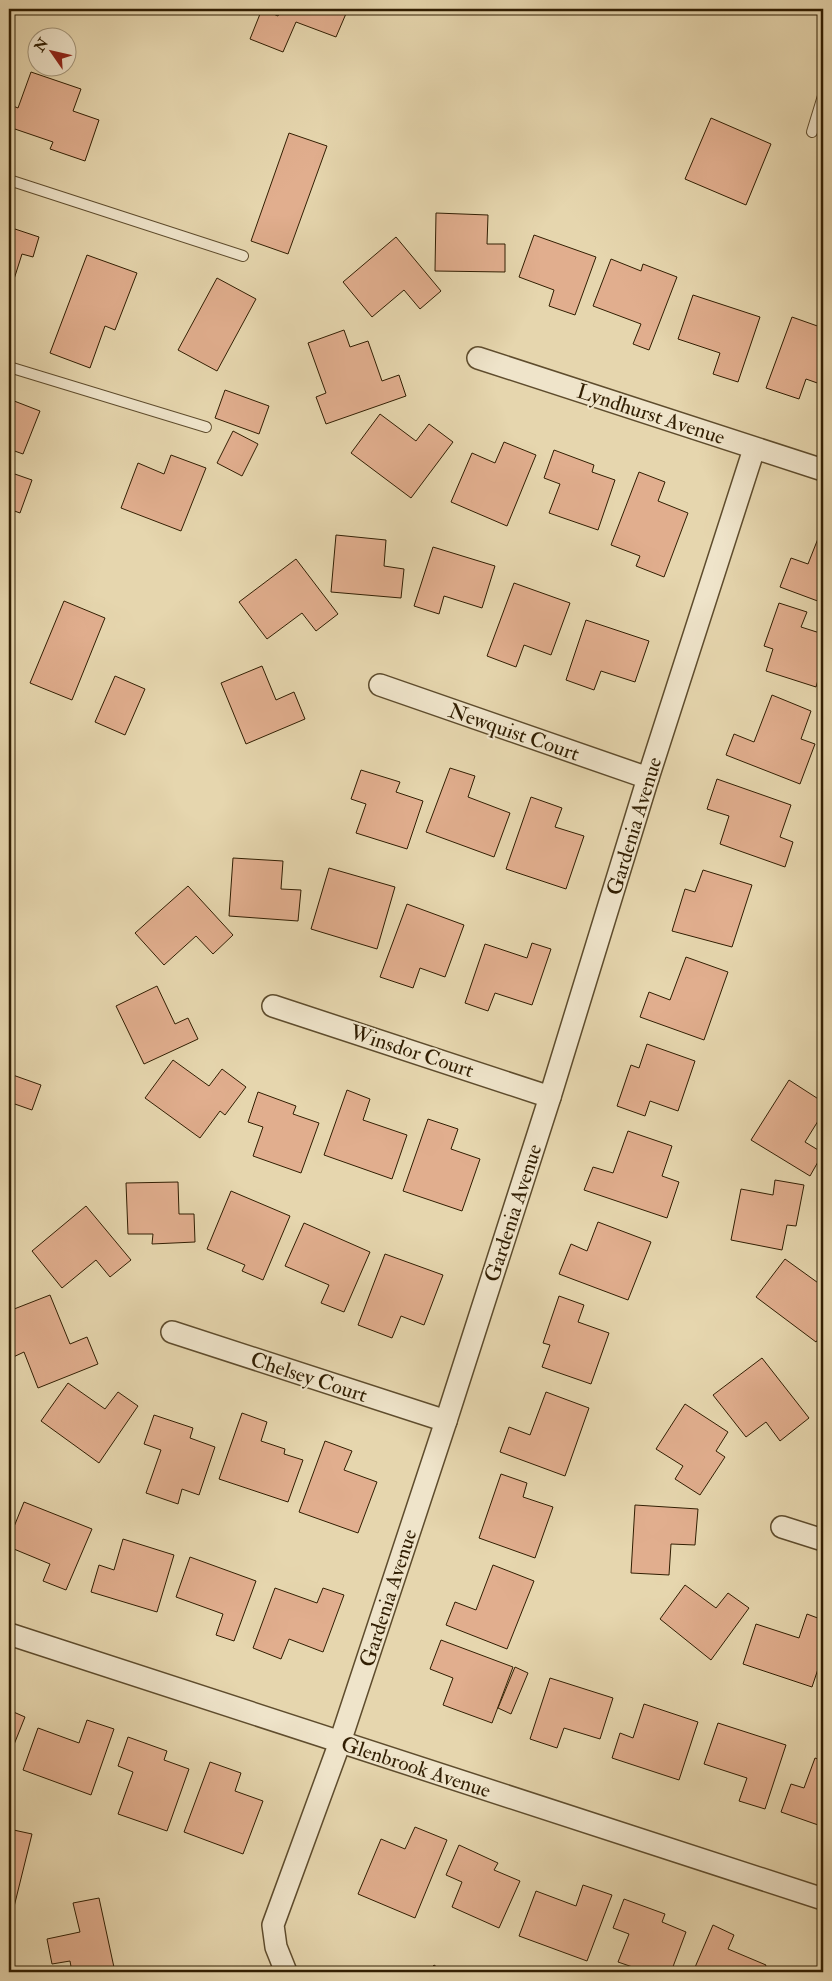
<svg xmlns="http://www.w3.org/2000/svg" width="832" height="1981" font-family="'IM FELL Double Pica',serif">
<rect width="100%" height="100%" fill="#e6d6ae"/>
<filter id="stains"><feTurbulence type="fractalNoise" baseFrequency=".004" numOctaves="4"/><feColorMatrix values="0 0 0 0 .2 0 0 0 0 .09 0 0 0 0 .02 0 0 0 .5 -.17"/></filter>
<radialGradient id="worn" r=".72"><stop offset=".6" stop-color="#630" stop-opacity="0"/><stop offset="1" stop-color="#630" stop-opacity=".3"/></radialGradient>
<g fill="#e1ae8e" stroke="#311e02">
<path d="M 262,9 L 278,16 L 281,9 L 348,9 L 336,37 L 296,22 L 283,52 L 250,39 Z"/>
<path d="M 31,72 L 81,89 L 73,111 L 99,120 L 85,161 L 50,149 L 53,142 L 9,127 L 9,117 L 13,106 L 18,108 Z"/>
<path d="M 711,118 L 771,144 L 746,205 L 685,179 Z"/>
<path d="M 289,133 L 327,146 L 288,254 L 251,241 Z"/>
<path d="M 436,213 L 488,215 L 487,244 L 505,244 L 505,272 L 435,271 Z"/>
<path d="M 9,227 L 39,237 L 33,257 L 22,254 L 9,295 Z"/>
<path d="M 534,235 L 596,257 L 575,315 L 549,306 L 554,290 L 519,277 Z"/>
<path d="M 396,237 L 441,291 L 420,309 L 404,290 L 372,317 L 343,282 Z"/>
<path d="M 87,255 L 137,273 L 115,330 L 105,326 L 90,368 L 50,353 Z"/>
<path d="M 611,259 L 641,271 L 643,264 L 677,277 L 649,350 L 633,344 L 641,324 L 593,306 Z"/>
<path d="M 217,278 L 256,299 L 217,371 L 178,350 Z"/>
<path d="M 693,295 L 760,317 L 738,382 L 713,374 L 720,353 L 678,339 Z"/>
<path d="M 792,317 L 823,328 L 823,385 L 806,379 L 799,399 L 766,388 Z"/>
<path d="M 344,330 L 350,347 L 368,341 L 382,381 L 399,375 L 406,396 L 326,424 L 316,397 L 326,393 L 308,343 Z"/>
<path d="M 225,390 L 269,406 L 259,434 L 215,418 Z"/>
<path d="M 9,399 L 40,411 L 23,454 L 9,449 Z"/>
<path d="M 380,414 L 416,441 L 429,424 L 453,442 L 411,498 L 351,453 Z"/>
<path d="M 233,431 L 258,444 L 242,476 L 217,463 Z"/>
<path d="M 504,442 L 536,455 L 507,526 L 451,502 L 472,453 L 495,463 Z"/>
<path d="M 554,450 L 594,465 L 592,472 L 615,480 L 598,530 L 549,513 L 560,484 L 544,478 Z"/>
<path d="M 171,455 L 206,468 L 181,531 L 121,508 L 138,463 L 164,474 Z"/>
<path d="M 9,472 L 32,480 L 20,513 L 9,509 Z"/>
<path d="M 639,472 L 665,482 L 658,501 L 688,513 L 664,577 L 636,566 L 640,556 L 611,545 Z"/>
<path d="M 336,535 L 386,540 L 384,566 L 404,569 L 401,598 L 331,592 Z"/>
<path d="M 819,536 L 823,537 L 823,603 L 780,587 L 791,558 L 808,564 Z"/>
<path d="M 433,547 L 495,566 L 482,608 L 444,596 L 439,614 L 414,606 Z"/>
<path d="M 296,559 L 338,614 L 316,631 L 302,613 L 267,639 L 239,602 Z"/>
<path d="M 514,583 L 570,603 L 551,655 L 524,645 L 516,667 L 487,656 Z"/>
<path d="M 64,601 L 105,618 L 72,700 L 30,683 Z"/>
<path d="M 779,603 L 807,612 L 801,627 L 823,634 L 823,663 L 816,687 L 766,671 L 773,649 L 764,646 Z"/>
<path d="M 586,620 L 649,641 L 635,682 L 601,671 L 594,690 L 566,680 Z"/>
<path d="M 262,666 L 276,700 L 294,692 L 305,719 L 246,744 L 221,683 Z"/>
<path d="M 115,676 L 145,689 L 125,735 L 95,722 Z"/>
<path d="M 772,695 L 811,711 L 801,739 L 815,744 L 800,784 L 726,755 L 734,734 L 754,742 Z"/>
<path d="M 450,768 L 475,776 L 468,797 L 510,813 L 494,857 L 426,832 Z"/>
<path d="M 361,770 L 400,782 L 396,792 L 423,801 L 407,849 L 356,833 L 366,804 L 351,799 Z"/>
<path d="M 717,779 L 791,805 L 780,837 L 793,842 L 785,867 L 720,844 L 729,816 L 707,809 Z"/>
<path d="M 531,797 L 562,808 L 555,827 L 584,836 L 566,889 L 506,869 Z"/>
<path d="M 233,858 L 283,861 L 281,889 L 301,890 L 298,921 L 229,916 Z"/>
<path d="M 329,868 L 395,887 L 377,949 L 311,929 Z"/>
<path d="M 703,870 L 752,885 L 732,947 L 672,931 L 685,889 L 695,892 Z"/>
<path d="M 188,886 L 233,935 L 213,954 L 196,936 L 164,965 L 135,933 Z"/>
<path d="M 407,904 L 464,925 L 445,977 L 420,968 L 413,988 L 380,977 Z"/>
<path d="M 532,943 L 551,949 L 532,1005 L 495,993 L 488,1011 L 465,1003 L 485,944 L 527,958 Z"/>
<path d="M 686,957 L 728,972 L 704,1040 L 640,1017 L 649,992 L 670,1000 Z"/>
<path d="M 157,986 L 175,1024 L 188,1018 L 198,1039 L 144,1064 L 116,1006 Z"/>
<path d="M 647,1044 L 695,1061 L 678,1111 L 650,1101 L 645,1116 L 617,1106 L 631,1065 L 639,1068 Z"/>
<path d="M 173,1060 L 209,1086 L 222,1069 L 246,1087 L 225,1115 L 220,1111 L 200,1138 L 145,1098 Z"/>
<path d="M 10,1074 L 41,1085 L 32,1110 L 9,1102 Z"/>
<path d="M 789,1080 L 823,1102 L 823,1113 L 805,1142 L 823,1153 L 810,1176 L 751,1140 Z"/>
<path d="M 347,1090 L 370,1099 L 363,1120 L 407,1135 L 392,1179 L 324,1155 Z"/>
<path d="M 258,1092 L 296,1106 L 293,1114 L 319,1123 L 301,1173 L 253,1156 L 263,1127 L 248,1122 Z"/>
<path d="M 428,1119 L 458,1129 L 451,1149 L 480,1159 L 462,1211 L 403,1191 Z"/>
<path d="M 628,1131 L 672,1146 L 662,1176 L 679,1182 L 667,1218 L 584,1190 L 593,1167 L 613,1173 Z"/>
<path d="M 775,1180 L 804,1185 L 796,1226 L 787,1225 L 782,1250 L 731,1240 L 741,1189 L 773,1195 Z"/>
<path d="M 178,1182 L 179,1214 L 194,1214 L 195,1242 L 152,1244 L 153,1234 L 128,1234 L 126,1183 Z"/>
<path d="M 231,1191 L 290,1216 L 263,1280 L 242,1271 L 245,1265 L 207,1249 Z"/>
<path d="M 86,1206 L 131,1260 L 110,1277 L 96,1260 L 62,1288 L 32,1251 Z"/>
<path d="M 598,1222 L 651,1242 L 628,1300 L 559,1274 L 571,1244 L 587,1251 Z"/>
<path d="M 304,1223 L 370,1252 L 344,1312 L 321,1303 L 329,1285 L 285,1266 Z"/>
<path d="M 385,1254 L 443,1275 L 424,1325 L 401,1316 L 392,1338 L 358,1325 Z"/>
<path d="M 785,1259 L 821,1285 L 823,1282 L 823,1333 L 816,1342 L 756,1297 Z"/>
<path d="M 50,1295 L 70,1344 L 87,1337 L 98,1364 L 38,1388 L 24,1352 L 9,1359 L 9,1311 Z"/>
<path d="M 559,1296 L 584,1305 L 578,1322 L 609,1333 L 591,1384 L 542,1367 L 550,1345 L 543,1343 Z"/>
<path d="M 762,1358 L 809,1418 L 780,1441 L 766,1422 L 746,1437 L 713,1395 Z"/>
<path d="M 68,1383 L 105,1409 L 118,1392 L 138,1406 L 99,1463 L 41,1421 Z"/>
<path d="M 546,1392 L 589,1408 L 565,1476 L 500,1452 L 509,1427 L 530,1435 Z"/>
<path d="M 685,1404 L 728,1432 L 716,1451 L 725,1457 L 700,1495 L 675,1479 L 683,1466 L 656,1449 Z"/>
<path d="M 242,1413 L 267,1422 L 261,1441 L 285,1449 L 284,1454 L 303,1460 L 288,1502 L 219,1479 Z"/>
<path d="M 154,1415 L 193,1428 L 190,1438 L 215,1447 L 199,1495 L 182,1489 L 178,1504 L 146,1493 L 161,1450 L 144,1444 Z"/>
<path d="M 823,1433 L 823,1447 L 819,1445 Z"/>
<path d="M 325,1441 L 352,1451 L 344,1470 L 377,1482 L 358,1533 L 299,1512 Z"/>
<path d="M 501,1474 L 527,1483 L 523,1497 L 553,1507 L 535,1558 L 479,1538 Z"/>
<path d="M 24,1502 L 92,1529 L 66,1590 L 43,1581 L 50,1564 L 9,1547 L 9,1539 Z"/>
<path d="M 635,1505 L 698,1509 L 695,1545 L 671,1544 L 669,1575 L 631,1573 Z"/>
<path d="M 123,1539 L 174,1555 L 157,1612 L 91,1592 L 99,1565 L 114,1570 Z"/>
<path d="M 190,1557 L 256,1581 L 234,1641 L 216,1635 L 223,1614 L 176,1597 Z"/>
<path d="M 493,1565 L 534,1581 L 507,1649 L 446,1625 L 455,1602 L 476,1610 Z"/>
<path d="M 685,1585 L 716,1608 L 728,1593 L 749,1608 L 711,1660 L 660,1619 Z"/>
<path d="M 275,1588 L 317,1603 L 323,1588 L 344,1595 L 323,1652 L 289,1639 L 281,1659 L 253,1648 Z"/>
<path d="M 807,1614 L 823,1620 L 823,1654 L 812,1687 L 743,1664 L 756,1624 L 799,1638 Z"/>
<path d="M 441,1640 L 513,1667 L 492,1723 L 443,1705 L 453,1678 L 430,1669 Z"/>
<path d="M 515,1667 L 528,1673 L 511,1714 L 498,1708 Z"/>
<path d="M 550,1678 L 613,1698 L 600,1739 L 564,1728 L 557,1748 L 530,1739 Z"/>
<path d="M 644,1704 L 698,1722 L 679,1780 L 612,1758 L 620,1733 L 633,1738 Z"/>
<path d="M 9,1710 L 25,1717 L 9,1757 Z"/>
<path d="M 87,1720 L 114,1729 L 91,1795 L 23,1770 L 38,1728 L 79,1743 Z"/>
<path d="M 718,1723 L 786,1745 L 765,1809 L 739,1801 L 747,1778 L 704,1764 Z"/>
<path d="M 128,1737 L 167,1751 L 164,1760 L 189,1769 L 167,1831 L 118,1814 L 133,1772 L 118,1766 Z"/>
<path d="M 815,1758 L 823,1761 L 823,1821 L 821,1826 L 781,1812 L 791,1784 L 804,1788 Z"/>
<path d="M 210,1762 L 241,1773 L 235,1791 L 263,1801 L 243,1854 L 184,1832 Z"/>
<path d="M 415,1827 L 447,1840 L 415,1918 L 358,1894 L 381,1839 L 405,1849 Z"/>
<path d="M 9,1829 L 32,1834 L 11,1919 L 9,1918 Z"/>
<path d="M 459,1845 L 498,1863 L 494,1870 L 520,1881 L 499,1928 L 452,1907 L 462,1882 L 446,1875 Z"/>
<path d="M 583,1885 L 612,1895 L 587,1961 L 519,1936 L 536,1891 L 576,1906 Z"/>
<path d="M 99,1898 L 115,1972 L 72,1972 L 70,1961 L 52,1964 L 47,1939 L 80,1932 L 73,1903 Z"/>
<path d="M 624,1899 L 665,1914 L 662,1922 L 686,1932 L 671,1972 L 647,1972 L 618,1962 L 629,1934 L 613,1928 Z"/>
<path d="M 713,1925 L 734,1935 L 728,1949 L 766,1965 L 763,1972 L 693,1972 Z"/>
<path d="M 434,1965 L 444,1972 L 428,1972 Z"/>
</g>
<g fill="none" stroke-linecap="round" stroke-linejoin="round">
<g stroke="#5e4c2d" stroke-width="12">
<g id="lane">
<path d="M 812,132 L 823,96"/>
<path d="M 9,180 L 243,256"/>
<path d="M 9,367 L 206,427"/>
</g>
</g>
<g stroke="#5e4c2d" stroke-width="24">
<g id="street">
<path d="M 478,358 L 823,470"/>
<path d="M 380,685 L 648,778"/>
<path d="M 273,1006 L 550,1097"/>
<path d="M 172,1332 L 446,1421"/>
<path d="M 782,1527 L 823,1540"/>
<path d="M 9,1634 L 823,1899"/>
<path d="M 286,1972 L 276,1947 L 273,1925 L 340,1742 L 446,1421 L 550,1097 L 648,778 L 754,449"/>
</g>
</g>
<use href="#lane" stroke="#efe4ca" stroke-width="10"/>
<use href="#street" stroke="#efe4ca" stroke-width="21"/>
</g>
<g text-anchor="middle" stroke-width="4" stroke-linejoin="round" paint-order="stroke">
<g font-size="21" fill="#311e02" stroke="#efe4ca">
<text transform="translate(651 414) rotate(18)" y="7">Lyndhurst Avenue</text>
<text transform="translate(514 732) rotate(19)" y="7">Newquist Court</text>
<text transform="translate(634 826) rotate(-73)" y="7">Gardenia Avenue</text>
<text transform="translate(412 1051) rotate(18)" y="7">Winsdor Court</text>
<text transform="translate(513 1213) rotate(-72)" y="7">Gardenia Avenue</text>
<text transform="translate(309 1377) rotate(18)" y="7">Chelsey Court</text>
<text transform="translate(388 1598) rotate(-72)" y="7">Gardenia Avenue</text>
<text transform="translate(416 1767) rotate(18)" y="7">Glenbrook Avenue</text>
</g>
</g>
<rect width="832" height="1981" fill="none" stroke="#e6d6ae" stroke-width="30"/>
<rect x="10" y="10" width="812" height="1961" fill="none" stroke="#311e02" stroke-width="2.5"/>
<rect x="15" y="15" width="802" height="1951" fill="none" stroke="#311e02"/>
<g transform="translate(52 52) rotate(304)"><circle r="24" fill="#efe4ca" stroke="#a3957a"/>
<path d="M0-4L9 19L0 12L-9 19Z" fill="#8f2418"/>
<text y="-8" font-size="14" font-weight="bold" text-anchor="middle" fill="#311e02">N</text>
</g>
<rect width="100%" height="100%" filter="url(#stains)"/>
<rect width="100%" height="100%" fill="url(#worn)"/>
</svg>
